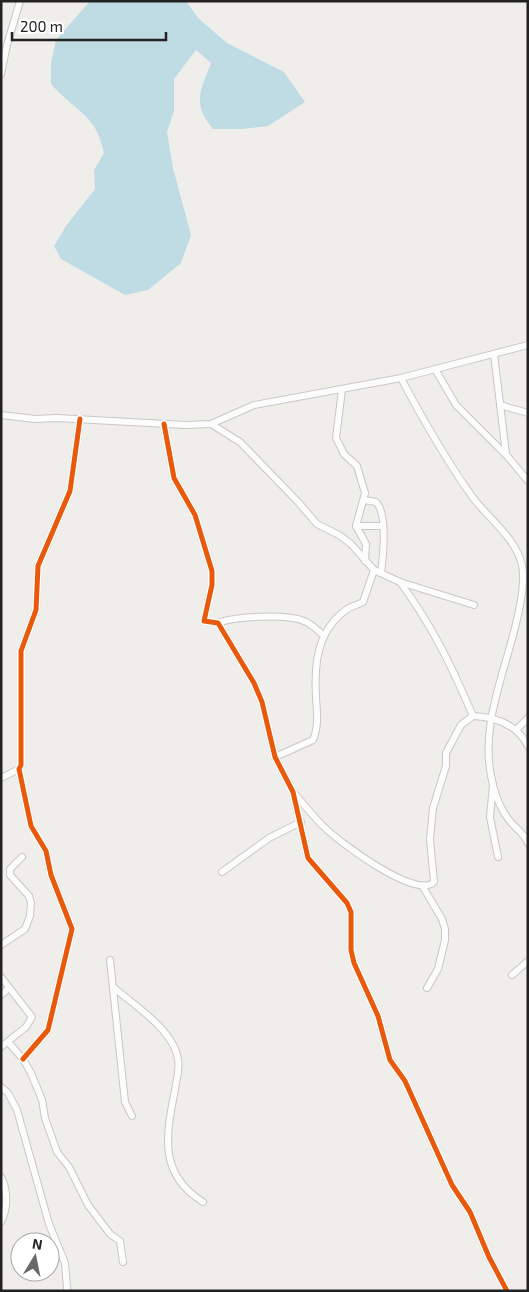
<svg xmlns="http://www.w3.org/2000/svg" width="529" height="1292" font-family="'Exo 2',sans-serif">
<rect width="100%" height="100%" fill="#f0eeeb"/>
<path fill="#bfdbe3" d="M 90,1 L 186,1 L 198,18 L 227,43 L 284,72 L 305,102 L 268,126 L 242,129 L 213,129 C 191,103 201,90 211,63 L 196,50 L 174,79 L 174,111 L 167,132 L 173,168 L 191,235 L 181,263 L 148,290 L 125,295 L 61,259 L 54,246 L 66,226 L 95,189 L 94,170 L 104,153 C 96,113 75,112 51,84 L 51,63 L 56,40 Z"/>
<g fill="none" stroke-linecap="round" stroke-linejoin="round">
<g stroke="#c9c8c7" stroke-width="8">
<g id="minor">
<path d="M 1,74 L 7,45 L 20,1"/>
<path d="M 494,354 L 506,454"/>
<path d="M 435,369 L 456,405 L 508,457 L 528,481"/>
<path d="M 401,378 C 422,418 445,458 471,495 C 487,518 515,536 522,565 C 525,580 522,596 519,610 C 508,668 477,725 493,785 C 496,797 501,810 509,820 C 515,828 524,833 528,843"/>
<path d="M 342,390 L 336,438 L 344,454 L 357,466 L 365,493 L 356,526 L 366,544 L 365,561"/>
<path d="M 500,405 L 528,413"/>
<path d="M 1,415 L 35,419 L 57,418 L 185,425 L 211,424 L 254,405 L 401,378 L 528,345"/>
<path d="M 164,424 L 174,478 L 195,515 L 212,571 L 212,585 L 204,621 L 218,623 L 254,683 L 262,702 L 275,757 L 293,792 L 308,858 L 347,903 L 351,912 L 351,950 L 354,963 L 378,1016 L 390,1060 L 405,1081 L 452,1185 L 470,1212 L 489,1257 L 507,1291"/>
<path d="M 211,424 L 240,442 L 299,503 L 317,524 L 339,535 L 351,544 L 374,570 L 400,582 L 474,605"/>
<path d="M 364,500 L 376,502 C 388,514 383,557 381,573"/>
<path d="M 356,526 L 383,526"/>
<path d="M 400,582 C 433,627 451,665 473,716"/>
<path d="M 218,623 C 235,616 287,614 304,621 C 312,624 317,630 323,635"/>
<path d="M 517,729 L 528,718"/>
<path d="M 275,757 L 313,740 C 319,726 317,712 316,698 C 314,664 317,631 346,610 C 351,606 358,605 363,602 L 374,570"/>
<path d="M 1,778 L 19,769"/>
<path d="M 493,785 L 490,817 L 498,857"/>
<path d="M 295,794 C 304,805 313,816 323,826 C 339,842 416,900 434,882 L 430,839 L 433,808 L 446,766 L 446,753 L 461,725 L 473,716 C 496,717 517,724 528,746"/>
<path d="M 222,872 L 269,838 L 301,822"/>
<path d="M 423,887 L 442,919 L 445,929 L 445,940 L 438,969 L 427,988"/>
<path d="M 1,945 L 25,929 L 30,916 L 31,903 L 29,896 L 10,875 L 10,869 L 22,857"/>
<path d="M 110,960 L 125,1102 L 132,1116"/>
<path d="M 512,975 L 528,961"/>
<path d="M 1,977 L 32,1017 L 26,1027 L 1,1047"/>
<path d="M 113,987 C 134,1005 175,1031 178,1060 C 180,1069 176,1081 175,1090 C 166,1135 158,1174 203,1202"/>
<path d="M 1,995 L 9,988"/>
<path d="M 8,1042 L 23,1059 L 31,1073 L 42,1100 L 45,1118 L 57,1152 L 69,1167 L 88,1205 L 110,1234 L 120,1241 L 123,1262"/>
<path d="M 23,1059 L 48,1030 L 72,929 L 51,875 L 46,851 L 31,826 L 19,769 L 21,765 L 21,651 L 36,610 L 38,566 L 70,491 L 80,419"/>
<path d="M 1,1087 L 8,1093 L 17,1110 L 49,1224 L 65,1263 L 67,1288"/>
<path d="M 1,1177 C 8,1190 8,1208 1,1222"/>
</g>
</g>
<use href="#minor" stroke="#fdfcfc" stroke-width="6"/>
<g stroke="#fff" stroke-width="8">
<g id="cycleway">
<path d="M 164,424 L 174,478 L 195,515 L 212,571 L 212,585 L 204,621 L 218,623 L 254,683 L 262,702 L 275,757 L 293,792 L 308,858 L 347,903 L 351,912 L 351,950 L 354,963 L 378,1016 L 390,1060 L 405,1081 L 452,1185 L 470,1212 L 489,1257 L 507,1291"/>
<path d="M 23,1059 L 48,1030 L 72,929 L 51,875 L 46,851 L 31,826 L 19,769 L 21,765 L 21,651 L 36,610 L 38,566 L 70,491 L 80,419"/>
</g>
</g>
<use href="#cycleway" stroke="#e8590c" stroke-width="5"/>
</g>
<rect width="529" height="1292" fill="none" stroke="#222222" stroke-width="5"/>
<g transform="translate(35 1257) rotate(10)"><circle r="24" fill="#ffffff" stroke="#a7a7a7"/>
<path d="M0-4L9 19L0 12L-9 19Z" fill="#6a6968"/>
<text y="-8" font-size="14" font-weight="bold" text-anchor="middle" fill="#222222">N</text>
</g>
<path d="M12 32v8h154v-8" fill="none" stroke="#222222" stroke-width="2.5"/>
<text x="20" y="32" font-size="15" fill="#222222" stroke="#ffffff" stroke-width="4" paint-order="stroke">200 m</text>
</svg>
